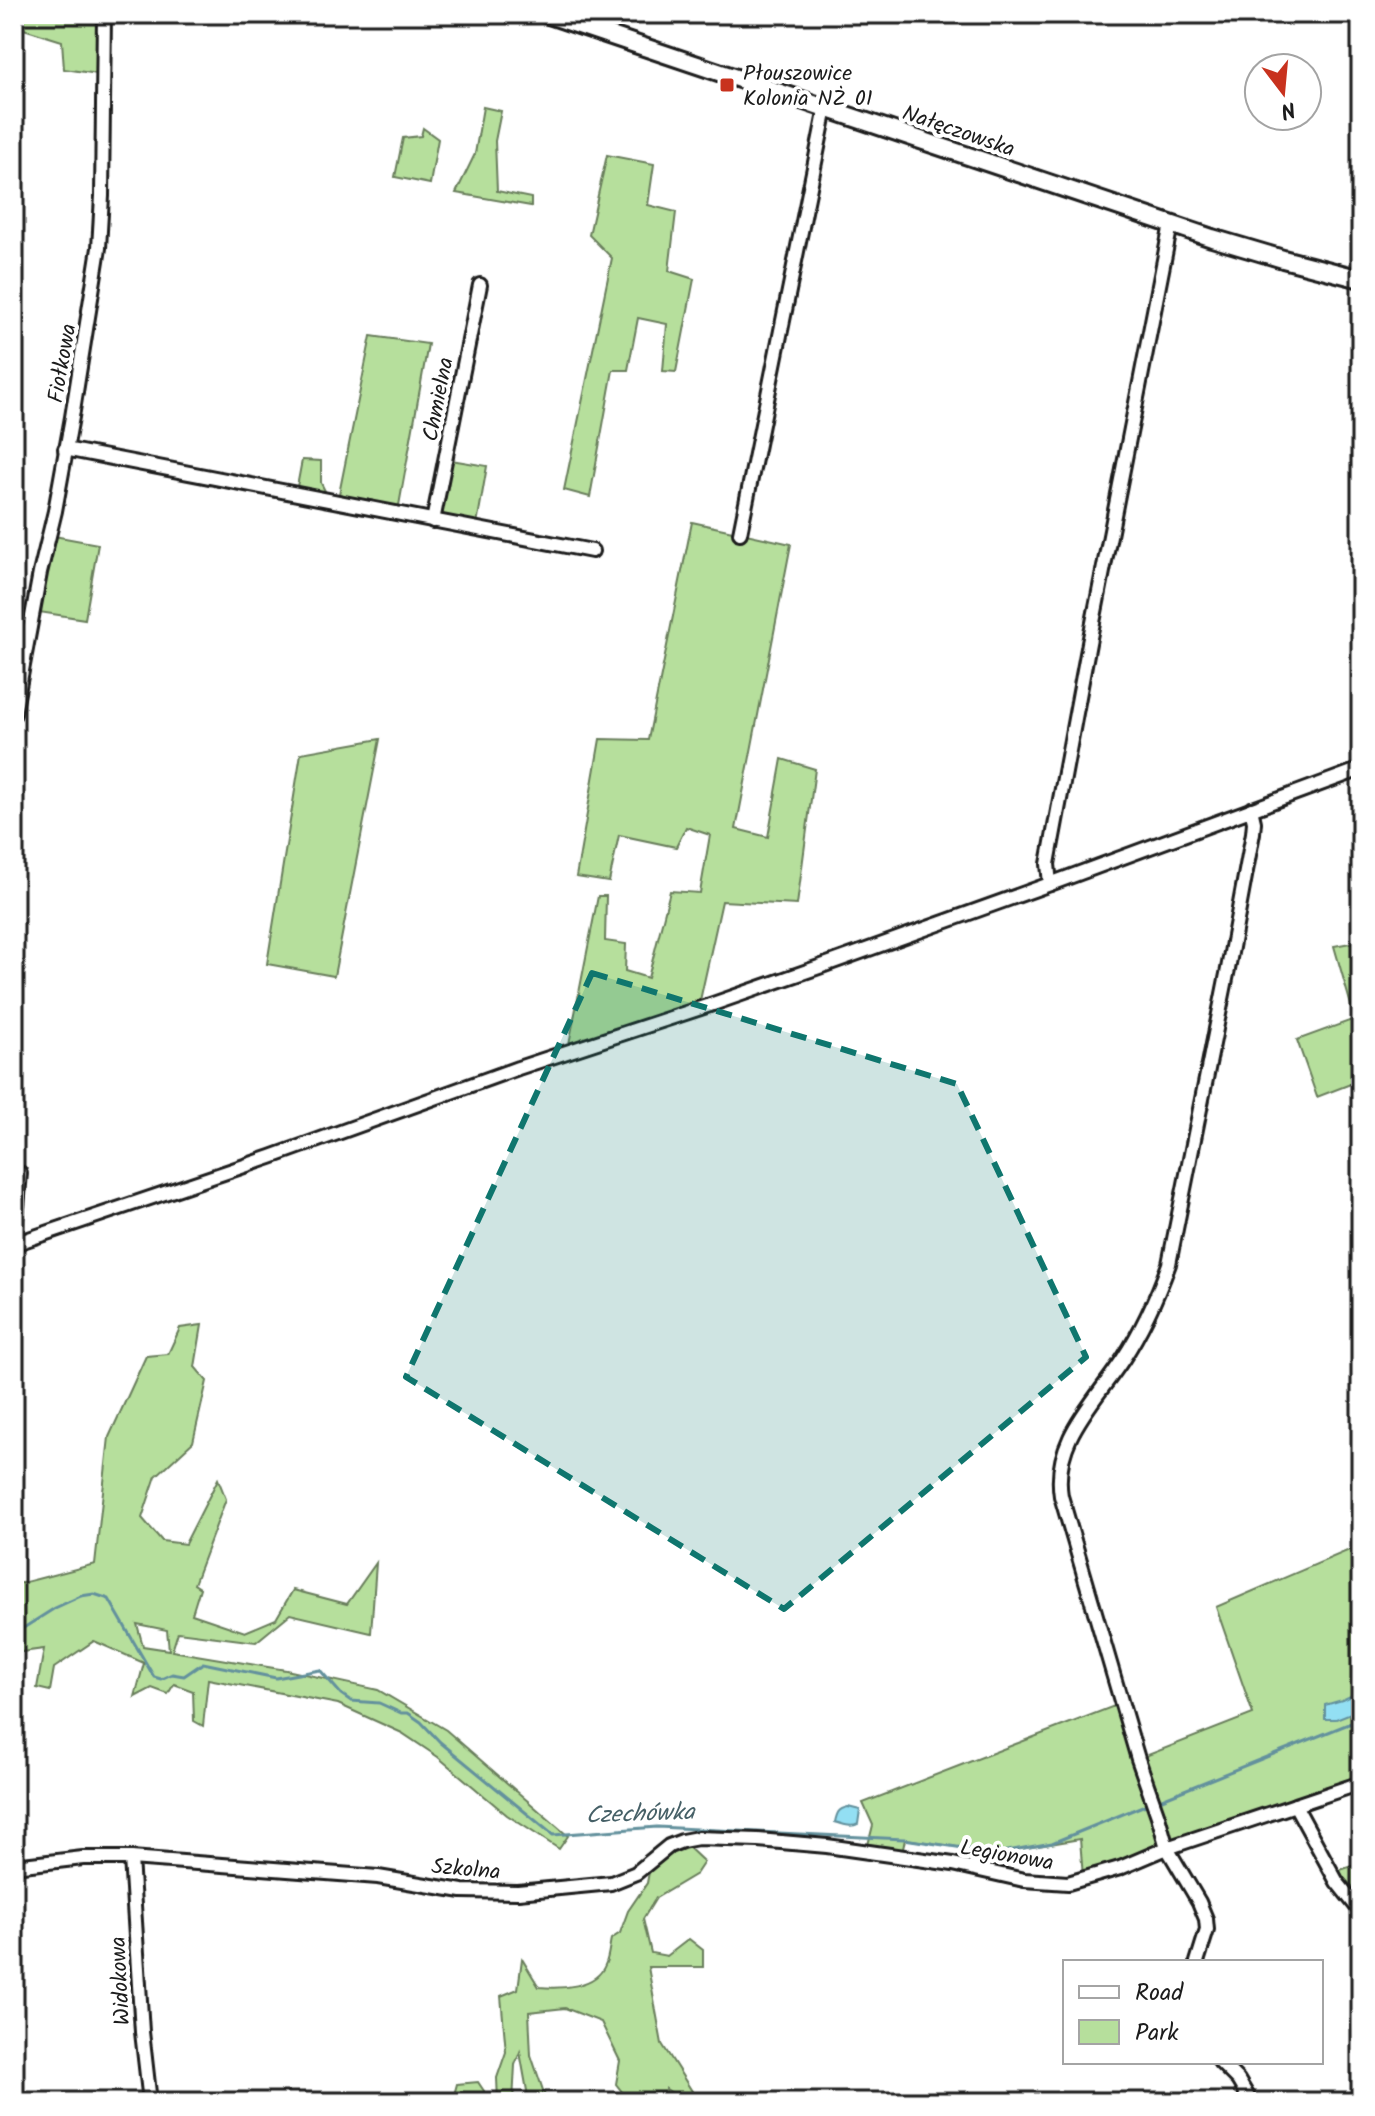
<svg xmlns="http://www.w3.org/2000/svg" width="1375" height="2116" font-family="Kalam,sans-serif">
<rect width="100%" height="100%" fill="#fff"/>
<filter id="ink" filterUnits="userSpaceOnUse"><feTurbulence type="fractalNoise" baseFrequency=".0125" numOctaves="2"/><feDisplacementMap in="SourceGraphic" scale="16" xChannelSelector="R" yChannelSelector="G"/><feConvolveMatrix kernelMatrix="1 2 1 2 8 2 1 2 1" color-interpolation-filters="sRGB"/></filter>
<g filter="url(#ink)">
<g fill="#b6df9c" stroke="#697e5c" stroke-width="2" fill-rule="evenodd">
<path d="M 14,14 L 101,14 L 98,74 L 64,69 L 62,41 L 14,26 Z"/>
<path d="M 483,107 L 501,111 L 495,141 L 497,191 L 531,198 L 531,206 L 456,193 L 475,154 Z"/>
<path d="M 423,128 L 438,139 L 430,184 L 395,177 L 403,138 L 421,136 Z"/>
<path d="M 607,155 L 654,164 L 648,205 L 676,212 L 669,271 L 694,279 L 676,372 L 663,371 L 667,324 L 638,318 L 628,370 L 613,370 L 590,497 L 564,490 L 612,258 L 589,235 Z"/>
<path d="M 371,336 L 428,344 L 398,511 L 338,499 Z"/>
<path d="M 302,460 L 321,461 L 321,483 L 328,497 L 296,492 Z"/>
<path d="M 451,460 L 487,466 L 477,524 L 439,518 Z"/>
<path d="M 692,522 L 791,544 L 736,829 L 768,837 L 782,759 L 815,769 L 797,905 L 722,901 L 699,1005 L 569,1044 L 598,896 L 606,896 L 605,941 L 626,944 L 625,971 L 648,978 L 670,891 L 700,893 L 710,835 L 686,827 L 676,847 L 619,835 L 609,882 L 576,877 L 600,739 L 648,740 Z"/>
<path d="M 54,536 L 98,544 L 85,619 L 39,612 Z"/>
<path d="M 380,739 L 334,976 L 267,964 L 301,753 Z"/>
<path d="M 1361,941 L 1361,1080 L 1317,1097 L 1297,1040 L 1355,1019 L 1334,946 Z"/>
<path d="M 202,1325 L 195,1367 L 207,1381 L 193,1442 L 156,1476 L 142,1518 L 162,1541 L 185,1544 L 218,1479 L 226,1499 L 194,1584 L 200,1588 L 192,1614 L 245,1632 L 276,1619 L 293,1590 L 347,1604 L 376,1563 L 371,1633 L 290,1614 L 256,1642 L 178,1632 L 172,1651 L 286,1670 L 378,1690 L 446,1730 L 568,1836 L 559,1849 L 507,1815 L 438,1757 L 402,1733 L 338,1704 L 208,1679 L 203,1726 L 194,1721 L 193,1691 L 174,1684 L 168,1694 L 152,1688 L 135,1697 L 144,1663 L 94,1641 L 54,1668 L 50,1691 L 37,1688 L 44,1649 L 14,1653 L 14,1585 L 95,1564 L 109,1437 L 146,1356 L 168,1354 L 180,1328 ZM 137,1624 L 167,1630 L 169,1650 L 143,1646 Z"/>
<path d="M 1361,1545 L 1361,1781 L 1083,1877 L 1080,1839 L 996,1853 L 905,1839 L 902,1854 L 867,1849 L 873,1825 L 863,1803 L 1122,1703 L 1138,1759 L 1253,1714 L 1216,1607 Z"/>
<path d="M 685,1844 L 704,1862 L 696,1874 L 656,1898 L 643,1919 L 651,1953 L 667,1956 L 689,1939 L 703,1950 L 703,1967 L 648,1967 L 662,2044 L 695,2096 L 693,2102 L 685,2102 L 666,2089 L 666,2102 L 630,2102 L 616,2084 L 620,2061 L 601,2022 L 565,2008 L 529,2012 L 531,2055 L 547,2102 L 529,2102 L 520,2052 L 515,2065 L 513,2102 L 498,2102 L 497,2078 L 506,2052 L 501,1996 L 518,1989 L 522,1959 L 539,1987 C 560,1989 596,1988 605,1965 C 609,1957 609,1947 611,1939 L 620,1933 L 628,1911 L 647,1883 L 649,1872 L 655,1861 L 669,1850 Z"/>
<path d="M 1361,1863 L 1361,1895 L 1337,1871 Z"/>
<path d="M 478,2082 L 484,2091 L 483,2102 L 452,2102 L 457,2084 Z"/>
</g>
<g fill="#93dff3" stroke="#63919d" stroke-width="2">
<path d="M 1361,1691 L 1361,1709 L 1336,1719 L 1325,1719 L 1325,1705 L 1342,1700 Z"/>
<path d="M 848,1807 L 860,1810 L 858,1824 C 851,1828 842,1824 835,1822 C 837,1813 838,1809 848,1807 Z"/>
</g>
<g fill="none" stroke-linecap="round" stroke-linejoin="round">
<g stroke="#63919d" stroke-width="3">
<path d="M 14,1634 L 55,1608 L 81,1596 L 94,1594 L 109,1599 L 154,1677 L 161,1679 L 172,1674 L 184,1676 L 203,1663 L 276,1678 L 320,1670 L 341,1694 L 351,1701 L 379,1703 L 401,1713 L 408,1713 L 421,1722 L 440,1742 L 553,1835 L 657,1827 L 904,1839 L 996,1853 L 1052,1843 L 1150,1803"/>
<path d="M 1157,1801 L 1361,1719"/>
</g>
<g stroke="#1c1c1c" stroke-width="18">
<g id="minor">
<path d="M 65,449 L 592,551"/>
<path d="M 433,521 L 480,285"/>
<path d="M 740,533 L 826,108"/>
<path d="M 14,714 L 40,573 L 55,511 L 72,417 L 99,248 L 102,196 L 104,14"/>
<path d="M 1050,884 L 1048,864 L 1089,643 L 1171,224"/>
<path d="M 14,1243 L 20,1173"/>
<path d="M 14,1244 L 271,1157 L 518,1068 L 710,1005 L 819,967 L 1050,884 L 1361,769"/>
<path d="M 1295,1805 L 1337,1882 L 1361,1912"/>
<path d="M 131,1858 L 142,2032 L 150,2102"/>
<path d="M 14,1866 L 83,1858 L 131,1858 L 378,1877 L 462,1891 L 518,1892 L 611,1883 L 636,1873 L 669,1846 L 682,1841 L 698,1838 L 758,1840 L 827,1846 L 953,1864 L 1024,1880 L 1068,1883 L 1120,1868 L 1167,1848 L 1361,1783"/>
<path d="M 1197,1962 L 1207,1930 L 1206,1919 L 1199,1902 L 1167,1848 L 1158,1816 L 1138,1759 L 1061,1496 C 1052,1440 1095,1402 1123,1359 C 1142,1330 1157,1297 1169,1264 L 1228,969 L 1253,833 L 1254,822 L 1251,809"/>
<path d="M 1220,2062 L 1238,2080 L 1251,2102"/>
</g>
</g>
<g stroke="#1c1c1c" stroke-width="22">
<path id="major" d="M 546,14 L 1212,238 L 1283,259 L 1361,279"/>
</g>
<use href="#minor" stroke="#fff" stroke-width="12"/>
<use href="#major" stroke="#fff" stroke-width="16"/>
</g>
</g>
<path fill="#0f766e" fill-opacity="0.2" stroke="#0f766e" stroke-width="6" stroke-dasharray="16 10" stroke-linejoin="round" d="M 592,973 L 957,1084 L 1086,1357 L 784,1609 L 406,1377 Z"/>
<rect fill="#c8321e" stroke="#fff" stroke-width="3" x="719" y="77" width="16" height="16" rx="4"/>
<g text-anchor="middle" stroke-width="8" stroke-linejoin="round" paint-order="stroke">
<g font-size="22" fill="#1c1c1c" stroke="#fff" text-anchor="start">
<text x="743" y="80">Płouszowice<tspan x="743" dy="25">Kolonia NŻ 01</tspan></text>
</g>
<g font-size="22" fill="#1c1c1c" stroke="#fff">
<text transform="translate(959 130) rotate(19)" y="8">Nałęczowska</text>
<text transform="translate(61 363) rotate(-80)" y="8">Fiołkowa</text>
<text transform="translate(437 399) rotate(-79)" y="8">Chmielna</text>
<text transform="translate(1007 1854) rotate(10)" y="8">Legionowa</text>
<text transform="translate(466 1868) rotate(5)" y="8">Szkolna</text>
<text transform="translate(119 1981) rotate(-93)" y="8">Widokowa</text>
</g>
<g font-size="24" font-style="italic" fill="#466067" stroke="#fff">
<text transform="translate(640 1813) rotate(-2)" y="8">Czechówka</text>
</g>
</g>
<rect width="1375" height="2116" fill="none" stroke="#fff" stroke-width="48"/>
<rect x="24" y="24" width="1327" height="2068" fill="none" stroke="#1c1c1c" stroke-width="3" filter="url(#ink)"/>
<rect x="1063" y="1960" width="260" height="104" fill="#ffffff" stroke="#a4a4a4" stroke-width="2"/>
<rect x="1079" y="1986" width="40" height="12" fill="#ffffff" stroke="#a4a4a4" stroke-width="2"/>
<text x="1135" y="2000" font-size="24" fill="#1c1c1c">Road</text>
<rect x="1079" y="2020" width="40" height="24" fill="#b6df9c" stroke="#a4a4a4" stroke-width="2"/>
<text x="1135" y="2040" font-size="24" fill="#1c1c1c">Park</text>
<g transform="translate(1283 92) rotate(164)"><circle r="38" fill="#ffffff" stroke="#a4a4a4" stroke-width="2"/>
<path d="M0-6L14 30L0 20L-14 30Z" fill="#c8321e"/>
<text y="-12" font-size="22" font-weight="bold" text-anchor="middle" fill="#1c1c1c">N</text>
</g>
</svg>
